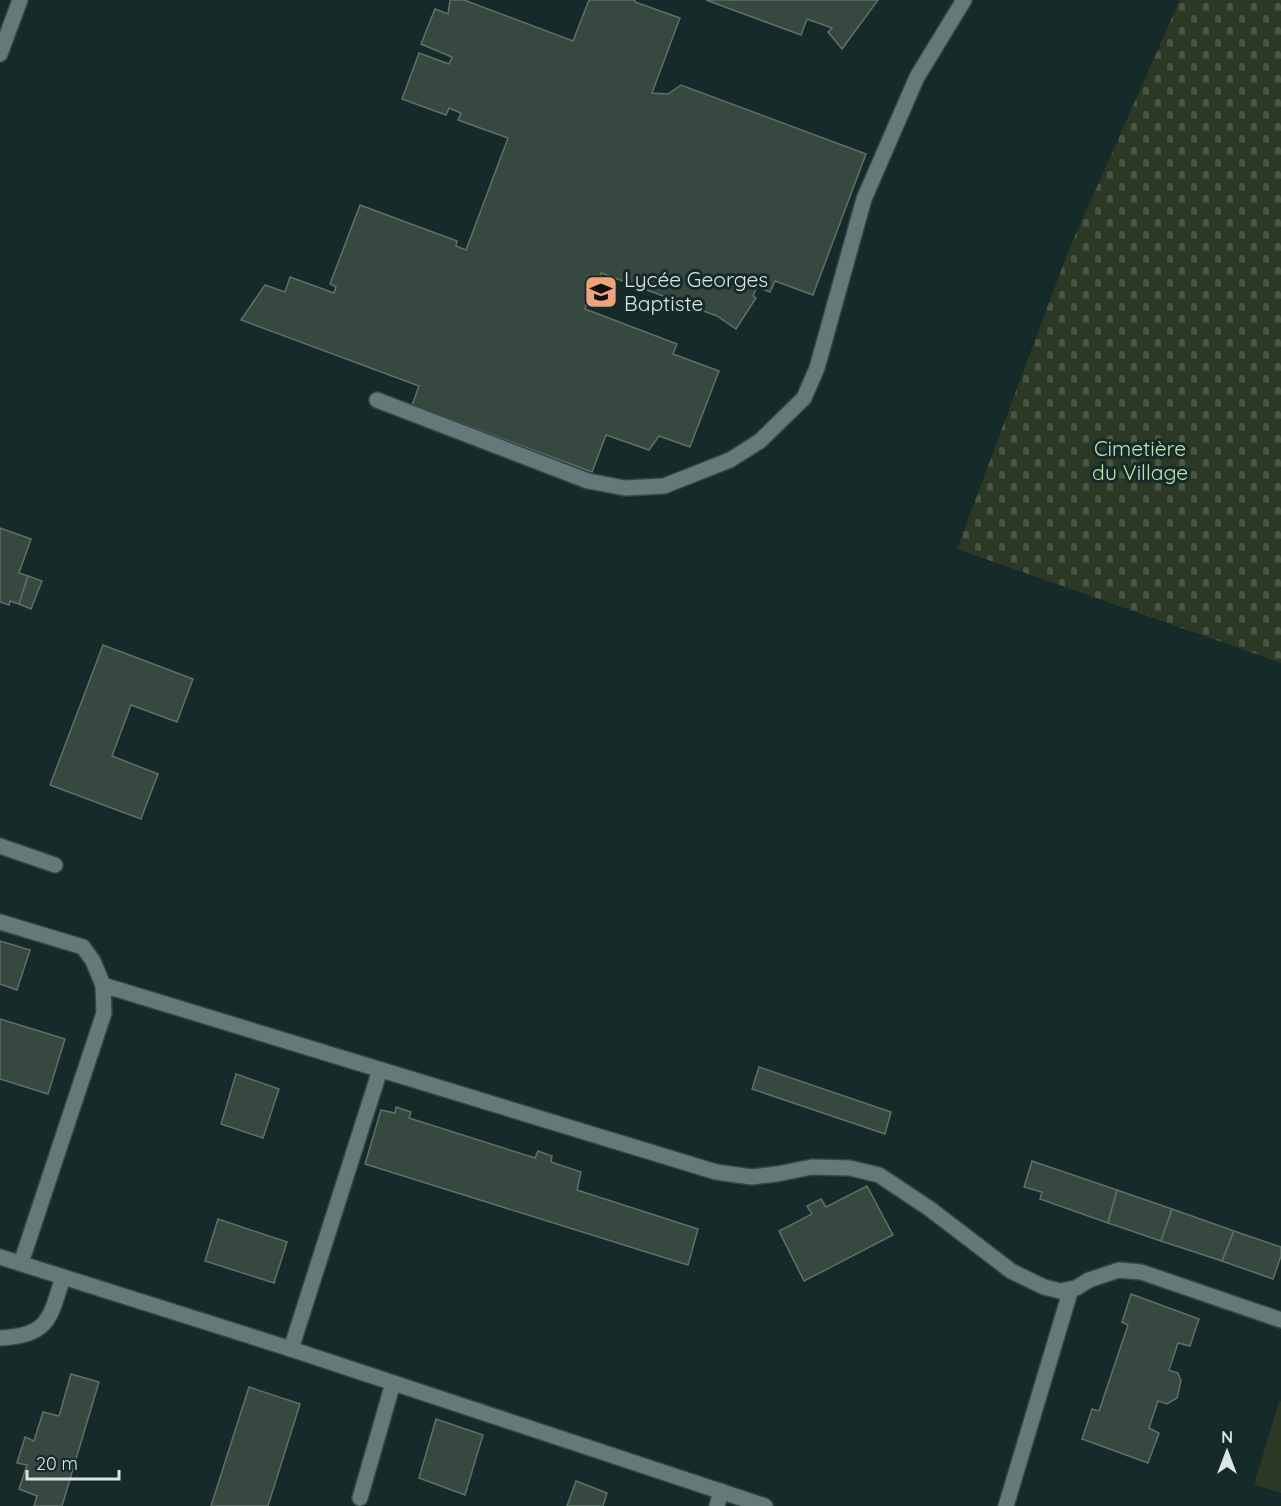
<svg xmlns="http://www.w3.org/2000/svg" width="1281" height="1506" font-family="Quicksand,sans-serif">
<defs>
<pattern id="cemetery-stones" width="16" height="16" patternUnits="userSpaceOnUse" patternTransform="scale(1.5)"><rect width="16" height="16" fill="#2b3924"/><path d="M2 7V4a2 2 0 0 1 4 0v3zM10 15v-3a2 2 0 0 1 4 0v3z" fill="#495644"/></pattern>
</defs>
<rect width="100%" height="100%" fill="#162a29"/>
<path fill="url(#cemetery-stones)" d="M 1180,0 L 1281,0 L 1281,663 L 957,549 L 1068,252 Z"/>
<path fill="#2b3924" d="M 1279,1401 L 1281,1402 L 1281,1493 L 1254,1485 Z"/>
<g fill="#374840" stroke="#5e7067" stroke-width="1.5">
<path d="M 450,0 L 464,0 L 573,41 L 589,0 L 635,0 L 635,2 L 680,18 L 652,93 L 668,94 L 681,85 L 866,154 L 813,295 L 775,281 L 770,292 L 757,287 L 753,296 L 756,298 L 736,329 L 717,316 L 601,273 L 596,289 L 592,288 L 585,309 L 677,344 L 673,354 L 719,371 L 690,447 L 659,436 L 649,450 L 606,435 L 592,472 L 412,405 L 419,386 L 241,320 L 265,285 L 285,292 L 290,277 L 334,293 L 336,287 L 330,284 L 360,205 L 457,241 L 456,246 L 466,250 L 508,138 L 458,120 L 461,113 L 449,108 L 446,115 L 402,99 L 419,53 L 449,64 L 452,57 L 421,44 L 435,9 L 448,14 Z"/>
<path d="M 706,0 L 878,0 L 842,49 L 828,32 L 832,28 L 807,19 L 801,35 Z"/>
<path d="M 0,528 L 31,539 L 19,573 L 28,576 L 19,604 L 10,601 L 9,605 L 0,602 Z"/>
<path d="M 28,576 L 42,581 L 31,609 L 19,604 Z"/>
<path d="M 103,645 L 193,679 L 177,722 L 131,705 L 112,756 L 158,774 L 141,819 L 50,785 Z"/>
<path d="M 0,941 L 30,950 L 17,990 L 0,984 Z"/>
<path d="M 0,1019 L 65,1039 L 48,1094 L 0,1079 Z"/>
<path d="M 759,1067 L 891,1112 L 885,1134 L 752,1089 Z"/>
<path d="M 236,1074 L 279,1089 L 263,1138 L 221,1124 Z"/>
<path d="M 396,1107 L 411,1112 L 409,1118 L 535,1158 L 538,1151 L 552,1156 L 551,1162 L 581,1172 L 577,1190 L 698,1229 L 688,1265 L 365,1164 L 381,1110 L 395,1113 Z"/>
<path d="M 1032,1161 L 1117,1190 L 1108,1223 L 1040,1199 L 1042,1192 L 1024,1187 Z"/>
<path d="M 867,1186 L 893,1235 L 804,1281 L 779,1231 L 812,1214 L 807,1206 L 821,1199 L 826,1207 Z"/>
<path d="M 1117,1190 L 1172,1209 L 1161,1241 L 1108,1223 Z"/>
<path d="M 1172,1209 L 1234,1231 L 1222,1261 L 1161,1241 Z"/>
<path d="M 218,1219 L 287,1242 L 274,1283 L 205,1261 Z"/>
<path d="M 1234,1231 L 1281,1247 L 1281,1256 L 1273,1279 L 1222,1261 Z"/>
<path d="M 1131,1294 L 1199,1319 L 1190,1346 L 1178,1343 L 1169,1370 L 1178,1373 L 1181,1381 L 1177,1398 L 1167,1404 L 1158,1401 L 1149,1428 L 1159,1433 L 1148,1463 L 1082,1439 L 1092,1409 L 1099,1411 L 1128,1325 L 1122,1322 Z"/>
<path d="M 71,1374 L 99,1382 L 62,1506 L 34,1506 L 37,1496 L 19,1489 L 27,1465 L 17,1463 L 25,1437 L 34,1441 L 43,1412 L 59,1416 Z"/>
<path d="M 249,1387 L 300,1404 L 268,1506 L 211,1506 Z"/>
<path d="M 436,1419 L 483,1435 L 465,1495 L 419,1478 Z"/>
<path d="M 576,1481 L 607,1493 L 603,1506 L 567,1506 Z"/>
</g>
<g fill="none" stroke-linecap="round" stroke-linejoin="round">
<g stroke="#354545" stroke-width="18">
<g id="minor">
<path d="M 0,54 L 20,0"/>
<path d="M 377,400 L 588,481 L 625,488 L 664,486 L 730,460 L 760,441 L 804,398 L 817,368 L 864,199 L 917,77 L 964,0"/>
<path d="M 0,846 L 55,865"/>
<path d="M 0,922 L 83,947 L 93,961 L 103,985"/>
<path d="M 0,1257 L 291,1349 L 765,1506"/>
<path d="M 21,1263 L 104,1013 L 103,985 L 716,1172 L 752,1177 L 777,1174 L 812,1167 L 850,1168 L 879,1175 L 930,1209 L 1011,1271 L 1044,1287 L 1060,1291 L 1076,1288 L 1089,1280 L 1119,1270 L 1141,1272 L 1281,1320"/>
<path d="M 0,1338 C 49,1336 50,1318 63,1277"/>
<path d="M 291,1349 L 380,1070"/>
<path d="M 360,1498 L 393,1383"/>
<path d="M 717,1506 L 721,1491"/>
<path d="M 1006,1506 L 1071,1289"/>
</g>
</g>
<use href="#minor" stroke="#647a79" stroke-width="15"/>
</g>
<defs>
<g id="school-square" transform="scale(1.725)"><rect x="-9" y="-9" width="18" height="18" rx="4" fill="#f0a27a" stroke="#162a29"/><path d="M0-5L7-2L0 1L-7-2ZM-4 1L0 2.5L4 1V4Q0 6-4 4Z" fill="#111"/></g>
</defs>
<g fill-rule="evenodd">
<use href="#school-square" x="601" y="292"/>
</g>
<g text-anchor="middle" stroke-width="6" stroke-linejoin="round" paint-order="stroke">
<g font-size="21" fill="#dae6e5" stroke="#162a29" text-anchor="start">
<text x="624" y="287">Lycée Georges<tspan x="624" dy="24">Baptiste</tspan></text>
</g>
<g font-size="21" fill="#bfe4ac" stroke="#162a29">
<text x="1140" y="456">Cimetière<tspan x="1140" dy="24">du Village</tspan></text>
</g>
</g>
<g transform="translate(1227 1452)" stroke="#162a29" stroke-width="4.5" paint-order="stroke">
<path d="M0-4.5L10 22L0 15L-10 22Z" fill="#dae6e5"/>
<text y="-9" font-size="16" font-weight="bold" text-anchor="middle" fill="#dae6e5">N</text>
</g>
<path d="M27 1470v9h92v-9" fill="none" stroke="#dae6e5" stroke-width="3"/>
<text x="36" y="1470" font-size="18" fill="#dae6e5" stroke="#162a29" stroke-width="4.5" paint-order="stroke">20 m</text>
</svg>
